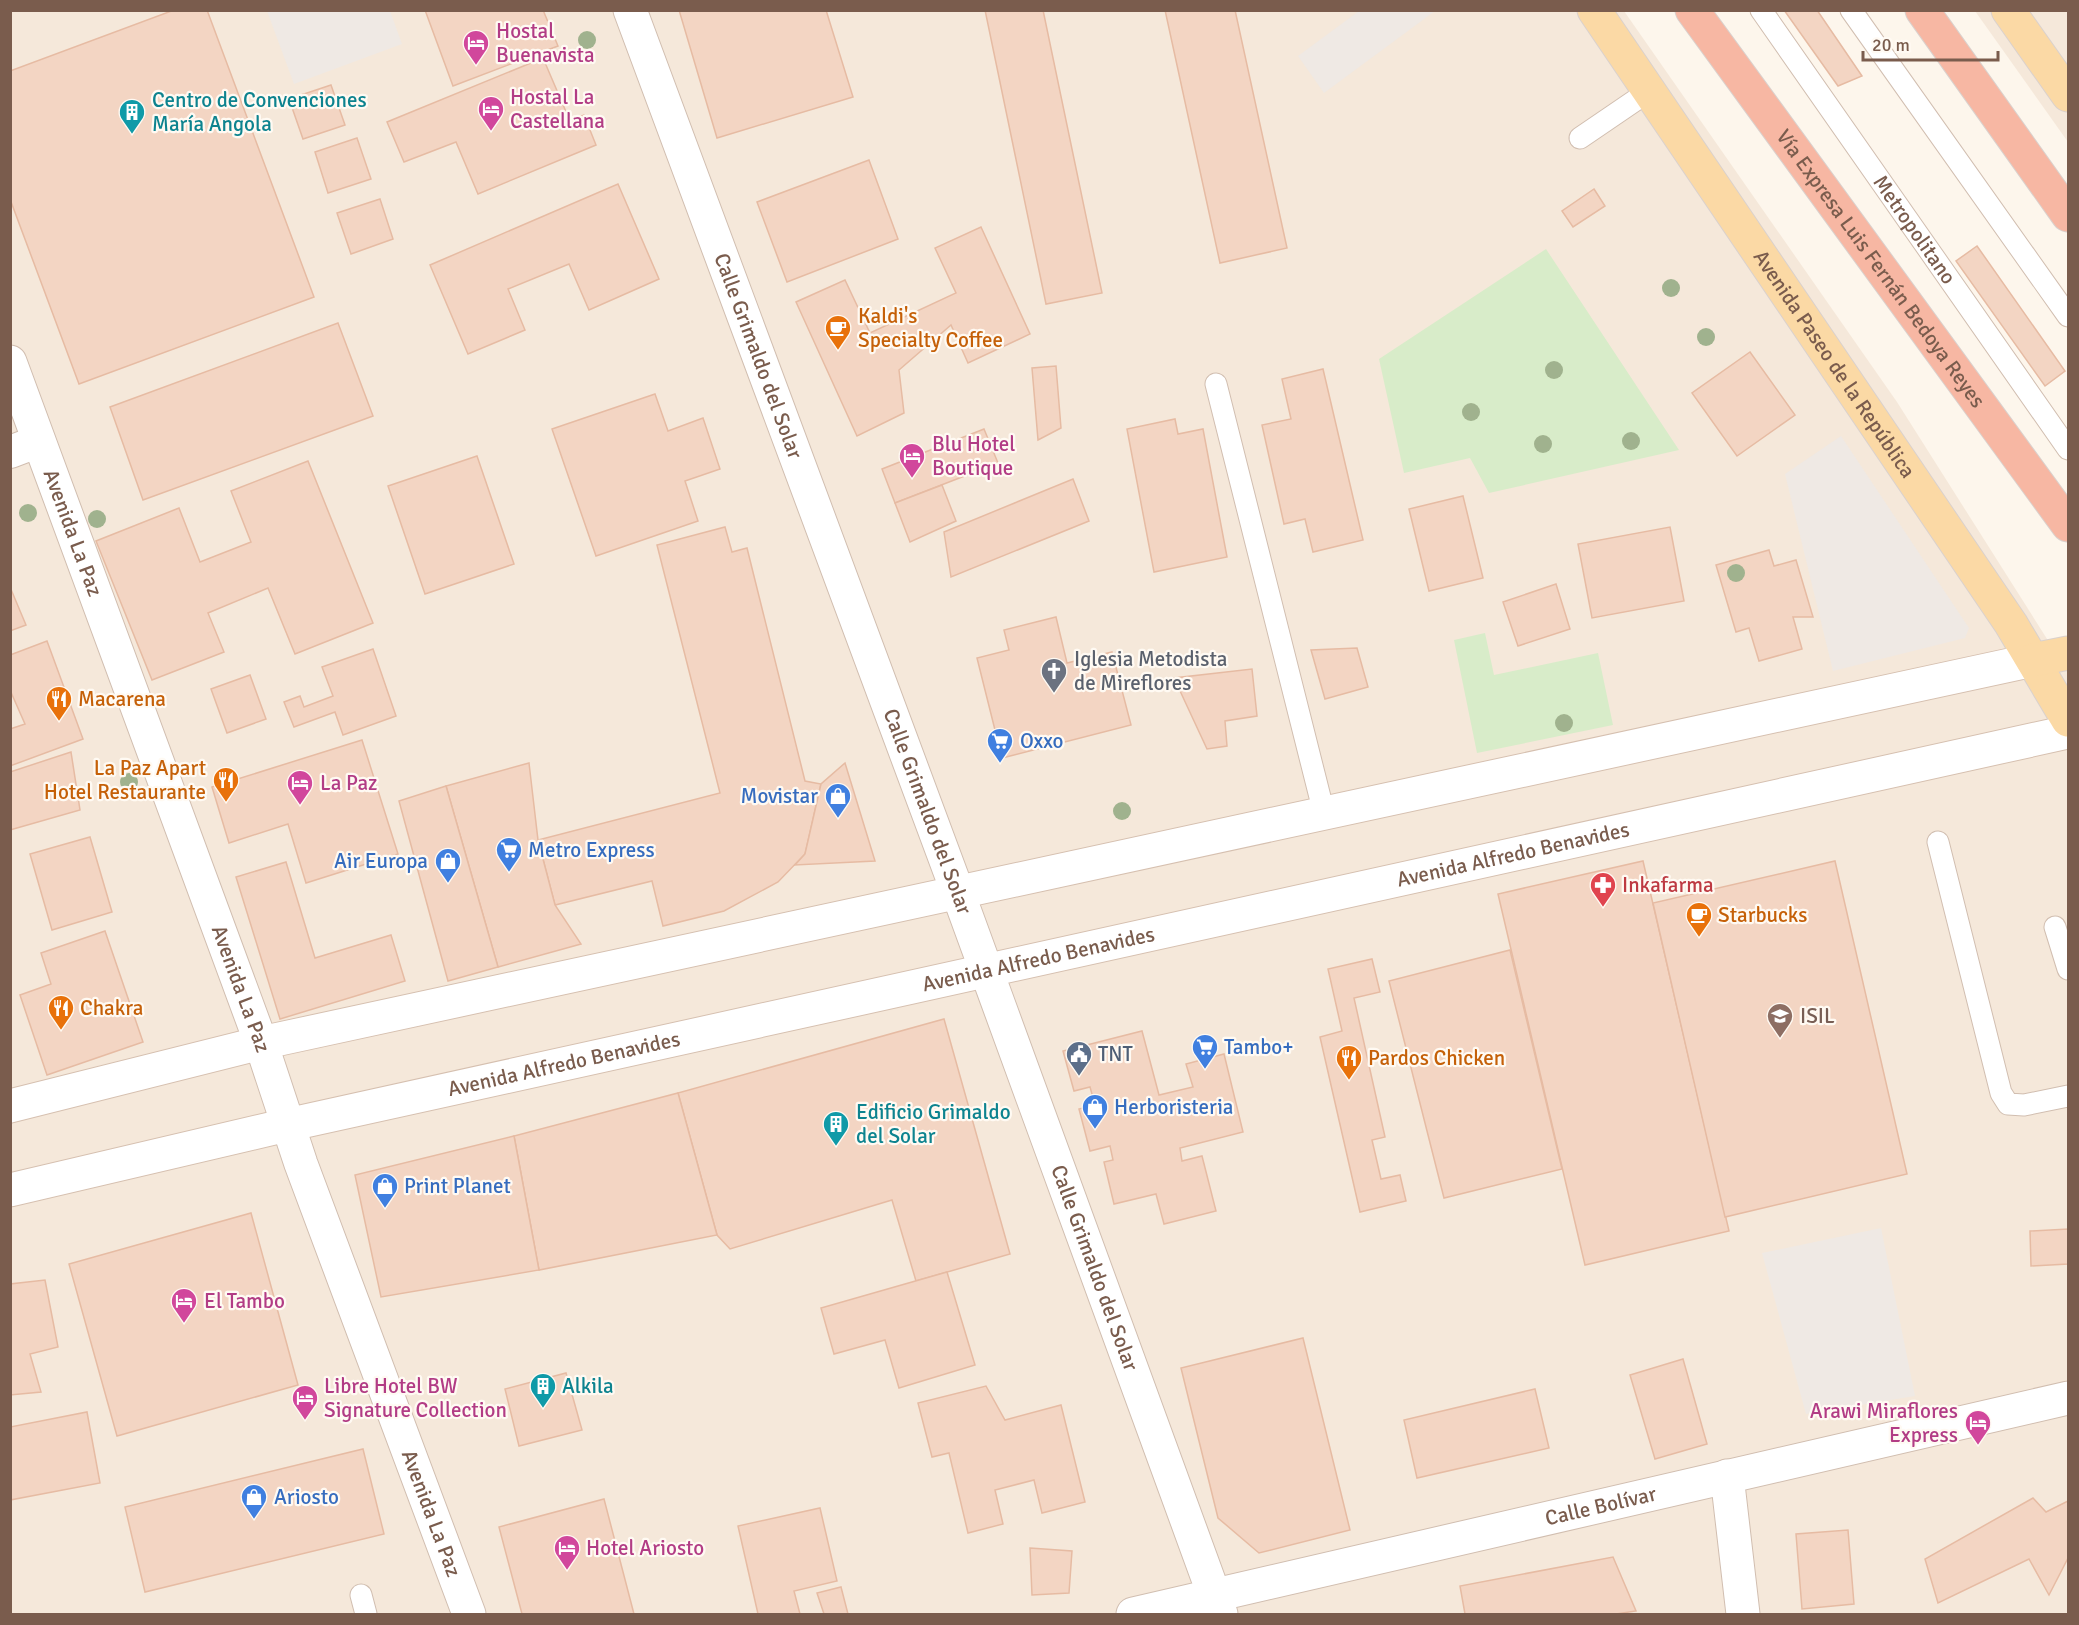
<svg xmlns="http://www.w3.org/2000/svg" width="2079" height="1625" font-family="Signika,sans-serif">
<rect width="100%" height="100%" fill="#fdf6ec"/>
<g fill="#f5e8da">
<path d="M 11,11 L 1624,11 L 1897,402 L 2068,672 L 2068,1614 L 11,1614 Z"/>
<path d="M 1975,11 L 2068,11 L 2068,142 Z"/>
</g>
<g fill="#efe9e4">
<path d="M 267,11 L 390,11 L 402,44 L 294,84 Z"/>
<path d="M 1359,11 L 1435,11 L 1324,93 L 1298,56 Z"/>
<path d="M 1841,436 L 1969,628 L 1965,638 L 1833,671 L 1785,474 Z"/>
<path d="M 1881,1228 L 1915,1396 L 1806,1414 L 1762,1253 Z"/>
</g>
<g fill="#d8ecc9">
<path d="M 1546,249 L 1679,450 L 1489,493 L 1470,458 L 1404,473 L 1379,359 Z"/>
<path d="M 1485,633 L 1494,675 L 1598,653 L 1613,725 L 1477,753 L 1454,640 Z"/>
</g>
<g fill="#f3d5c3" stroke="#e6bba3" stroke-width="1.5">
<path d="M 174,10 L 207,10 L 314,297 L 79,384 L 10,199 L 10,71 Z"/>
<path d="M 425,10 L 543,10 L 558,46 L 453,86 Z"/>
<path d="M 679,10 L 826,10 L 853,97 L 717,138 Z"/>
<path d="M 985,10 L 1043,10 L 1102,293 L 1046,304 Z"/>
<path d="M 1165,10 L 1235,10 L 1287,248 L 1220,263 Z"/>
<path d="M 1784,10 L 1817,10 L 1862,76 L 1838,86 Z"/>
<path d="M 543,58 L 570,121 L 584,115 L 596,145 L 478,194 L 456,142 L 404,162 L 387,122 Z"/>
<path d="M 331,85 L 345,125 L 303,139 L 289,99 Z"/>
<path d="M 357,138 L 371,179 L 328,193 L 315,152 Z"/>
<path d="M 869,160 L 898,239 L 787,282 L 757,202 Z"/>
<path d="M 618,184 L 659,279 L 589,310 L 569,264 L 508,289 L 525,330 L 468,354 L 430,265 Z"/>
<path d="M 1594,189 L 1605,206 L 1573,227 L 1562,211 Z"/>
<path d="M 380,199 L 393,239 L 351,254 L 337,213 Z"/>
<path d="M 981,227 L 1030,334 L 968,363 L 951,325 L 899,370 L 904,413 L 857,436 L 796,302 L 845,280 L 870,333 L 956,293 L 935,248 Z"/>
<path d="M 1977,246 L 2065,371 L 2045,386 L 1956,261 Z"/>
<path d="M 338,323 L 373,416 L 143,500 L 110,407 Z"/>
<path d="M 1750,352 L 1795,415 L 1737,456 L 1692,393 Z"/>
<path d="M 1056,366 L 1061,428 L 1038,440 L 1032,368 Z"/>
<path d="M 1323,369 L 1363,540 L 1313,552 L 1305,519 L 1284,524 L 1262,425 L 1291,419 L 1282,379 Z"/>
<path d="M 655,394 L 668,431 L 703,418 L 720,469 L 685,481 L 698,521 L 596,556 L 552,429 Z"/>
<path d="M 1175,419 L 1178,434 L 1203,429 L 1227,557 L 1154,572 L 1127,429 Z"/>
<path d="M 984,429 L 998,463 L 895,503 L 882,469 Z"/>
<path d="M 477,456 L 514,564 L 425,594 L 388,486 Z"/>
<path d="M 308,461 L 373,623 L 295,654 L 268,588 L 208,613 L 224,652 L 152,680 L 96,541 L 179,508 L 200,562 L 251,542 L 231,491 Z"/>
<path d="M 1073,479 L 1089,521 L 951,577 L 944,532 Z"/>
<path d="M 942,485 L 956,521 L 910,542 L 895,503 Z"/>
<path d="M 1463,496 L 1483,578 L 1429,591 L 1409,509 Z"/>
<path d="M 725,527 L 732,552 L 747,548 L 805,781 L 821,784 L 805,854 L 778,882 L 724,911 L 663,926 L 652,881 L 555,905 L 538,840 L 720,793 L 657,545 Z"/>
<path d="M 1670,527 L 1684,601 L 1592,618 L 1578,544 Z"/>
<path d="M 1769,550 L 1774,566 L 1796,560 L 1813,617 L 1793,617 L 1802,649 L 1759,661 L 1749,628 L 1736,632 L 1716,565 Z"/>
<path d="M 1556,584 L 1570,629 L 1518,646 L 1503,602 Z"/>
<path d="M 10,587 L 26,625 L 10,631 Z"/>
<path d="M 1056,617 L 1067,663 L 1112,652 L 1131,725 L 1002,758 L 977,658 L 1009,650 L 1004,630 Z"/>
<path d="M 47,641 L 83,739 L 10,766 L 10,729 L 25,724 L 10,690 L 10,655 Z"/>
<path d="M 1357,648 L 1368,687 L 1325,699 L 1311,650 Z"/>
<path d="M 373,649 L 396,716 L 343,735 L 335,712 L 294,727 L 284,702 L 300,696 L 304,707 L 333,696 L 322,667 Z"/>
<path d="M 1252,669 L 1257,716 L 1225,721 L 1227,746 L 1207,749 L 1174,678 Z"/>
<path d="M 250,675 L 266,719 L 227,733 L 211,689 Z"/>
<path d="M 362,740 L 398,854 L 306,883 L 288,824 L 229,843 L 212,787 Z"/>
<path d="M 71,752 L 80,810 L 10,830 L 10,772 Z"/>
<path d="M 529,763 L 538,840 L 555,905 L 581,944 L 498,967 L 446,786 Z"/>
<path d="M 845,763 L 875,861 L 795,865 L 805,854 L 821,784 Z"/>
<path d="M 446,786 L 498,967 L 448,981 L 399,801 Z"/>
<path d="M 90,837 L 112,912 L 52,930 L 30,854 Z"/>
<path d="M 1643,861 L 1729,1231 L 1585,1265 L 1498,894 Z"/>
<path d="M 1835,861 L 1907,1174 L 1725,1217 L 1653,903 Z"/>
<path d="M 286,862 L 315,958 L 391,935 L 405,981 L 280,1019 L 236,877 Z"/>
<path d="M 105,931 L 143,1042 L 47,1075 L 20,995 L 51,984 L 41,953 Z"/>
<path d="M 1510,950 L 1562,1169 L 1444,1198 L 1389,981 Z"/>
<path d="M 1372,959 L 1380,992 L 1354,998 L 1385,1137 L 1372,1140 L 1381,1179 L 1400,1175 L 1406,1201 L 1360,1212 L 1320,1037 L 1342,1031 L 1328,969 Z"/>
<path d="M 944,1019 L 1010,1254 L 916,1281 L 892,1200 L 730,1249 L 717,1235 L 678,1093 Z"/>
<path d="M 1142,1031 L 1159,1095 L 1193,1087 L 1186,1064 L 1224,1054 L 1243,1132 L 1180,1148 L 1182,1161 L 1202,1156 L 1216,1211 L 1164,1224 L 1156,1194 L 1114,1204 L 1104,1162 L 1113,1160 L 1110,1146 L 1090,1151 L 1079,1109 L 1095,1105 L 1090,1087 L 1074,1091 L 1063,1051 Z"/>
<path d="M 678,1093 L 717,1235 L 539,1270 L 514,1136 Z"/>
<path d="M 514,1136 L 539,1270 L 381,1297 L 355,1175 Z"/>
<path d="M 251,1213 L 298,1385 L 117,1436 L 69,1264 Z"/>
<path d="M 2068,1229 L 2068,1264 L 2031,1266 L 2030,1231 Z"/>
<path d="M 947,1272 L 975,1365 L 899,1388 L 885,1340 L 834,1354 L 821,1308 Z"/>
<path d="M 45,1280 L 58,1347 L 30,1354 L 41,1392 L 10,1395 L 10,1284 Z"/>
<path d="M 1303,1338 L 1350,1530 L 1259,1553 L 1218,1518 L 1181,1368 Z"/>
<path d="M 1683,1359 L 1707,1444 L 1655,1459 L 1630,1375 Z"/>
<path d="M 566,1373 L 582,1430 L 519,1446 L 505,1389 Z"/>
<path d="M 986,1386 L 1005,1420 L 1061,1405 L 1085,1502 L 1042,1513 L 1034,1480 L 995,1490 L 1003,1524 L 968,1533 L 949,1453 L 932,1457 L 918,1403 Z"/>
<path d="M 1535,1389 L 1549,1448 L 1417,1478 L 1404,1420 Z"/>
<path d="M 87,1412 L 100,1483 L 10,1500 L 10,1427 Z"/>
<path d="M 363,1449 L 384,1534 L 145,1592 L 125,1507 Z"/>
<path d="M 2033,1498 L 2046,1512 L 2068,1501 L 2068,1558 L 2049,1595 L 2029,1559 L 1938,1603 L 1925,1559 Z"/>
<path d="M 604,1499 L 634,1614 L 522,1614 L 499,1527 Z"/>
<path d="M 820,1508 L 837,1581 L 794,1591 L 800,1614 L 758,1614 L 738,1526 Z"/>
<path d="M 1848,1530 L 1854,1604 L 1802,1609 L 1796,1534 Z"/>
<path d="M 1030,1548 L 1072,1551 L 1069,1593 L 1032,1595 Z"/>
<path d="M 1613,1557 L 1636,1611 L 1616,1614 L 1465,1614 L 1460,1586 Z"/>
<path d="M 841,1587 L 848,1614 L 824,1614 L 817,1593 Z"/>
</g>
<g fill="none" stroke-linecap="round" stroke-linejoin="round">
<g stroke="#d1beb0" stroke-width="23">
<g id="service">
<path id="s1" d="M 1761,10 L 2068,449"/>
<path d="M 1851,10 L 2068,316"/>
<path d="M 1580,138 L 1649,91"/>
<path d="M 1216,384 L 1324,813"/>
<path d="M 1938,842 L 2001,1093 L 2008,1104 L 2024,1105 L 2068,1096"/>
<path d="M 2055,927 L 2068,969"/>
<path d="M 361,1595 L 366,1614"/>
</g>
</g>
<g stroke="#d1beb0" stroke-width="34">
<path id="pedestrian" d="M 10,452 L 39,441"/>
</g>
<g stroke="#d1beb0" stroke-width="35">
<g id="minor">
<path id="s2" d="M 630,10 L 958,893 L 1221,1614"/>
<path id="s3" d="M 10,362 L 261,1043 L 301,1164 L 469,1614"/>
<path d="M 1727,1476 L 1743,1614"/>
<path id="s4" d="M 1133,1614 L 2068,1398"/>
</g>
</g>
<g stroke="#d6c0b0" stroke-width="35">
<g id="secondary">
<path d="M 10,1106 L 261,1043 L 2033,660"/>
<path id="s5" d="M 10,1190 L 287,1125 L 2068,732"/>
</g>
</g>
<g stroke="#dad1cd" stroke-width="35">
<g id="primary">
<path id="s6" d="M 1594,10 L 2011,624 L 2068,720"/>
<path d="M 2008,10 L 2068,95"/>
<path d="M 2033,660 L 2068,653"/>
</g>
</g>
<g stroke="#dad1cd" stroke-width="35">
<g id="motorway">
<path id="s7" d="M 1692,10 L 2068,525"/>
<path d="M 1922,10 L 2068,215"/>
</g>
</g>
<use href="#service" stroke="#fff" stroke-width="21"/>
<use href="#pedestrian" stroke="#fff" stroke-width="32"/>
<use href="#minor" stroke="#fff" stroke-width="33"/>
<use href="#secondary" stroke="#fff" stroke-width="33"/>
<use href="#primary" stroke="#fbd9a5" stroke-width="33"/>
<use href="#motorway" stroke="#f7b7a3" stroke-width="33"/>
</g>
<g fill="#a0b28e">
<circle cx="587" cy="40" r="9"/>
<circle cx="1671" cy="288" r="9"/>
<circle cx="1706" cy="337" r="9"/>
<circle cx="1554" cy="370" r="9"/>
<circle cx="1471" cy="412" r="9"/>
<circle cx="1631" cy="441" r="9"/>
<circle cx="1543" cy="444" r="9"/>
<circle cx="28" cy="513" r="9"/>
<circle cx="97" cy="519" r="9"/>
<circle cx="1736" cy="573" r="9"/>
<circle cx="1564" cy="723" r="9"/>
<circle cx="129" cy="782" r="9"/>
<circle cx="1122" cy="811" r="9"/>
</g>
<defs>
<g id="hotel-pin" transform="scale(1.35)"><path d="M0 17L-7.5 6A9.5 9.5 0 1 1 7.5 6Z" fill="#d1479c" stroke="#fffaf3"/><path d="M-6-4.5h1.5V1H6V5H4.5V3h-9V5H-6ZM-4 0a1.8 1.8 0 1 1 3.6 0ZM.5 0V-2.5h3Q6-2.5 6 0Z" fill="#fff"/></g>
<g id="building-pin" transform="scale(1.35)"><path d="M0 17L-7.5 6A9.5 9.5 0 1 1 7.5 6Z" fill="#0f9aa8" stroke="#fffaf3"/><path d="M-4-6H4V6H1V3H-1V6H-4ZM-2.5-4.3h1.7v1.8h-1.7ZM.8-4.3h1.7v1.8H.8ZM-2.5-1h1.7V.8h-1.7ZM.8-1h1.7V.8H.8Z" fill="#fff"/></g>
<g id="cafe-pin" transform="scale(1.35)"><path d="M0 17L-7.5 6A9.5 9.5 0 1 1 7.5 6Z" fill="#e8710a" stroke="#fffaf3"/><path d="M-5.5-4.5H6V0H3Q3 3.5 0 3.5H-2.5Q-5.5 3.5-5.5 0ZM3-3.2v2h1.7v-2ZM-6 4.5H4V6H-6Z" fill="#fff"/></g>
<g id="church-pin" transform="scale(1.35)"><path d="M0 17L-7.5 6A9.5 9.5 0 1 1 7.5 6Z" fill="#6b7280" stroke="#fffaf3"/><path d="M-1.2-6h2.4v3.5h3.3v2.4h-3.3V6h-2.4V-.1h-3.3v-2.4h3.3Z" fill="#fff"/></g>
<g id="restaurant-pin" transform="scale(1.35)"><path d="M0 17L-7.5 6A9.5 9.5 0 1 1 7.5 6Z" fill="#e8710a" stroke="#fffaf3"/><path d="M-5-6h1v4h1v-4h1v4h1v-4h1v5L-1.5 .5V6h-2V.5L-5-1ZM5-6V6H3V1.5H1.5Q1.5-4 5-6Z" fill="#fff"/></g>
<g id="supermarket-pin" transform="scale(1.35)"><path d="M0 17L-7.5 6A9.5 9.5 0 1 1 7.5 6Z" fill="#3f7fe0" stroke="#fffaf3"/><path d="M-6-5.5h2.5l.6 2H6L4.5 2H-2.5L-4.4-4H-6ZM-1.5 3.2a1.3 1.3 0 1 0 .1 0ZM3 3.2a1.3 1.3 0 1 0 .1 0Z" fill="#fff"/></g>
<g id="shop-pin" transform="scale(1.35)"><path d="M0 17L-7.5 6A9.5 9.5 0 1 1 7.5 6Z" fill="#3f7fe0" stroke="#fffaf3"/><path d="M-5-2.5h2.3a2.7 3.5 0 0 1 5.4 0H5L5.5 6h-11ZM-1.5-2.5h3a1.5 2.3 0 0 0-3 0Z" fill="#fff"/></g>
<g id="pharmacy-pin" transform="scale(1.35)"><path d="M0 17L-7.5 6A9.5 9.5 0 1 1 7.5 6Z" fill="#e0444e" stroke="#fffaf3"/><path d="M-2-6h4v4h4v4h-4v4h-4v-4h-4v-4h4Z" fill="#fff"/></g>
<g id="university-pin" transform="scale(1.35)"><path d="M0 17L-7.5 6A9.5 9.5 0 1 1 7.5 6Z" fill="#8d6e63" stroke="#fffaf3"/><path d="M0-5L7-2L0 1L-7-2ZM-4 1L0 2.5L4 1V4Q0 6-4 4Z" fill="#fff"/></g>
<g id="civic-pin" transform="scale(1.35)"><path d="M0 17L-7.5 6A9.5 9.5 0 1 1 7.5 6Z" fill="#5c6f8a" stroke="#fffaf3"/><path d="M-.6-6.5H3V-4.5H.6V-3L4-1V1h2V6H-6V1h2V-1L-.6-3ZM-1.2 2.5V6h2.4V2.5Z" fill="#fff"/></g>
</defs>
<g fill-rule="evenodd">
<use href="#hotel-pin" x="476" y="43"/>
<use href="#hotel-pin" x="491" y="109"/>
<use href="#building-pin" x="132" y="112"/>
<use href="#cafe-pin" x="838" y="328"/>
<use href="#hotel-pin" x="912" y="456"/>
<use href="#church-pin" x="1054" y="671"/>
<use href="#restaurant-pin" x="59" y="699"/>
<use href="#supermarket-pin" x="1000" y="741"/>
<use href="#restaurant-pin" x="226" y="780"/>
<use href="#hotel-pin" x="300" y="783"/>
<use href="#shop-pin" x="838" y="796"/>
<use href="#supermarket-pin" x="509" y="850"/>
<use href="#shop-pin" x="448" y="861"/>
<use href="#pharmacy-pin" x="1603" y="885"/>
<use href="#cafe-pin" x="1699" y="915"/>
<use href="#restaurant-pin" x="61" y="1008"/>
<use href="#university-pin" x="1780" y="1016"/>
<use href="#supermarket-pin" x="1205" y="1047"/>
<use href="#civic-pin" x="1079" y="1054"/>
<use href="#restaurant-pin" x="1349" y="1058"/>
<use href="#shop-pin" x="1095" y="1107"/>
<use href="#building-pin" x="836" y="1124"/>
<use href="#shop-pin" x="385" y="1186"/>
<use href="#hotel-pin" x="184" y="1301"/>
<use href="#building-pin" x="543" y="1386"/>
<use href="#hotel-pin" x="305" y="1398"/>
<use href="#hotel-pin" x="1978" y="1423"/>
<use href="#shop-pin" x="254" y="1497"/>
<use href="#hotel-pin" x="567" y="1548"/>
</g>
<g text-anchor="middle" stroke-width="4.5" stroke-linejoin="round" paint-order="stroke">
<g font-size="21" fill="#b23c85" stroke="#fffaf3" text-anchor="start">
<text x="496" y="38">Hostal<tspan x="496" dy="24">Buenavista</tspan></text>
<text x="510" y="104">Hostal La<tspan x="510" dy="24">Castellana</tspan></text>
<text x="932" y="451">Blu Hotel<tspan x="932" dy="24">Boutique</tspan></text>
<text x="320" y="790">La Paz</text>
<text x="204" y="1308">El Tambo</text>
<text x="324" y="1393">Libre Hotel BW<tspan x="324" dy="24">Signature Collection</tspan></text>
<text x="1958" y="1418" text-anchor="end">Arawi Miraflores<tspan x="1958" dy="24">Express</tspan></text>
<text x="586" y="1555">Hotel Ariosto</text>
</g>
<g font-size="21" fill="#0d838f" stroke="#fffaf3" text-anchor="start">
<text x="152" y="107">Centro de Convenciones<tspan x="152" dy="24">María Angola</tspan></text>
<text x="856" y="1119">Edificio Grimaldo<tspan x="856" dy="24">del Solar</tspan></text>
<text x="562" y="1393">Alkila</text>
</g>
<g font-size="21" fill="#7a5c4d" stroke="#fffaf3">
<text dy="7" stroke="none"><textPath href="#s1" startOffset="268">Metropolitano</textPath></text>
<text dy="7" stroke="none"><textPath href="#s7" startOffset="320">Vía Expresa Luis Fernán Bedoya Reyes</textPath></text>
<text dy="7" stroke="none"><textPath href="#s2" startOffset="369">Calle Grimaldo del Solar</textPath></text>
<text dy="7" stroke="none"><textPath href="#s6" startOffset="428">Avenida Paseo de la República</textPath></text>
<text dy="7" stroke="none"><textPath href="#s3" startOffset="182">Avenida La Paz</textPath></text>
<text dy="7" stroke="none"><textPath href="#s2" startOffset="855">Calle Grimaldo del Solar</textPath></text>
<text dy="7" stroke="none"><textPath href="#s5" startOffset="1540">Avenida Alfredo Benavides</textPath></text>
<text dy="7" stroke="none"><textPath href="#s5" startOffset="1054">Avenida Alfredo Benavides</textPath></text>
<text dy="7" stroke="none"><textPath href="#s3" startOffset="668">Avenida La Paz</textPath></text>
<text dy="7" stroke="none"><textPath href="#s5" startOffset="568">Avenida Alfredo Benavides</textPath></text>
<text dy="7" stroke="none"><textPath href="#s2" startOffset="1341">Calle Grimaldo del Solar</textPath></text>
<text dy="7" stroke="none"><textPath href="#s4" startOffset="480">Calle Bolívar</textPath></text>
<text dy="7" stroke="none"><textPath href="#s3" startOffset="1226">Avenida La Paz</textPath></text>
</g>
<g font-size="21" fill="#c56008" stroke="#fffaf3" text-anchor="start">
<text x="858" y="323">Kaldi's<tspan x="858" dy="24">Specialty Coffee</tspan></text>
<text x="78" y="706">Macarena</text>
<text x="206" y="775" text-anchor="end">La Paz Apart<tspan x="206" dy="24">Hotel Restaurante</tspan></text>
<text x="1718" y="922">Starbucks</text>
<text x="80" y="1015">Chakra</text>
<text x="1368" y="1065">Pardos Chicken</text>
</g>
<g font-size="21" fill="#5b616d" stroke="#fffaf3" text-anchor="start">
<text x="1074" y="666">Iglesia Metodista<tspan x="1074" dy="24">de Mireflores</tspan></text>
</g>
<g font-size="21" fill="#366cbe" stroke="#fffaf3" text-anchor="start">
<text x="1020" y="748">Oxxo</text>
<text x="818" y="803" text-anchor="end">Movistar</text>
<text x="528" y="857">Metro Express</text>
<text x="428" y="868" text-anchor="end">Air Europa</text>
<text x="1224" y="1054">Tambo+</text>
<text x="1114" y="1114">Herboristeria</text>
<text x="404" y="1193">Print Planet</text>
<text x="274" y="1504">Ariosto</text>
</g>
<g font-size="21" fill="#be3a42" stroke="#fffaf3" text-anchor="start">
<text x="1622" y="892">Inkafarma</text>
</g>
<g font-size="21" fill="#785e54" stroke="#fffaf3" text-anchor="start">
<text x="1800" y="1023">ISIL</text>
</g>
<g font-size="21" fill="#4e5e75" stroke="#fffaf3" text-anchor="start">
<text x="1098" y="1061">TNT</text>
</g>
</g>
<rect width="2079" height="1625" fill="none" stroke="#7a5c4d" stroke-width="24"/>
<path d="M1863 51v9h135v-9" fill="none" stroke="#7a5c4d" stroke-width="3"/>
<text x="1872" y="51" font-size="18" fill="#7a5c4d" stroke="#fffaf3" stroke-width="4.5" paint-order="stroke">20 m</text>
</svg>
